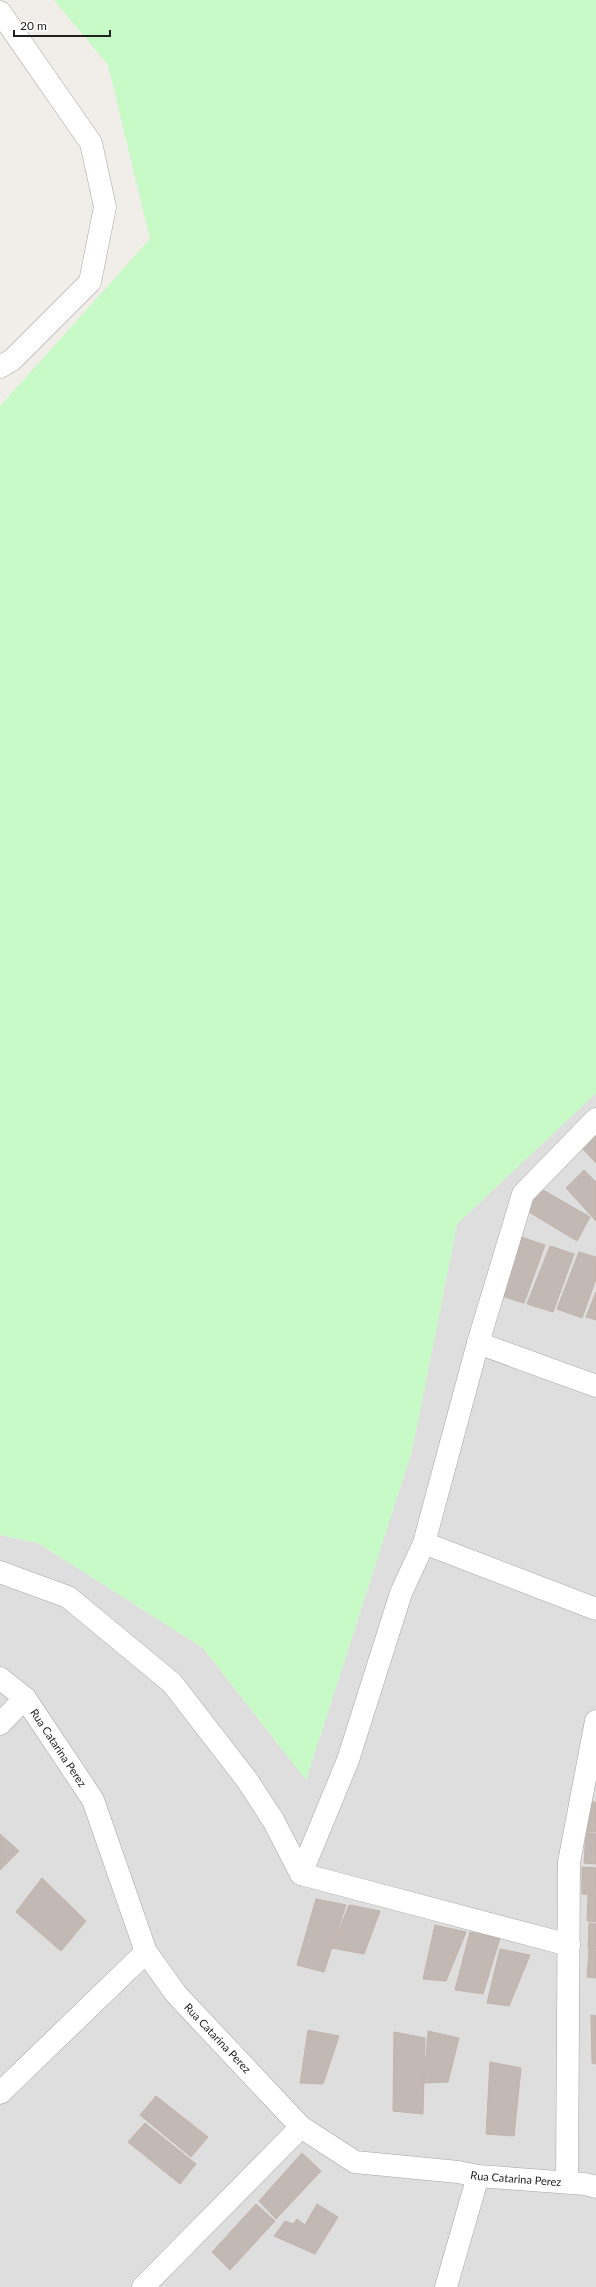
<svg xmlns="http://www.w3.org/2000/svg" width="596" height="2287" font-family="Lato,sans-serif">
<rect width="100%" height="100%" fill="#f1ede8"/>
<path fill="#dfdede" d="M 596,1093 L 596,2287 L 0,2287 L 0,1535 L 38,1543 L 203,1648 L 306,1780 L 412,1451 L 457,1224 Z"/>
<path fill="#c8fac7" d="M 54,0 L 596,0 L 596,1093 L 457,1224 L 412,1451 L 306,1780 L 203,1648 L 38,1543 L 0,1535 L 0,406 L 150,239 L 108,65 Z"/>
<g fill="#c2b9b4" stroke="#c3b3aa">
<path d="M 596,1129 L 596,1163 L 580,1146 Z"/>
<path d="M 584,1170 L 596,1182 L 596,1221 L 566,1188 Z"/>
<path d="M 536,1186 L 590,1217 L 577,1241 L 524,1209 Z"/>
<path d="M 521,1237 L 545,1245 L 524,1303 L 498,1295 Z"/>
<path d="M 550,1246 L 574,1254 L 553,1312 L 527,1304 Z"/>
<path d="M 579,1252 L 596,1257 L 596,1279 L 582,1318 L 557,1309 Z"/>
<path d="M 596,1292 L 596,1320 L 586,1317 Z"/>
<path d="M 590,1802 L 596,1802 L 596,1832 L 587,1832 Z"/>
<path d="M 586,1833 L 596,1834 L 596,1864 L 584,1863 Z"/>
<path d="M 0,1834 L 19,1851 L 0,1870 Z"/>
<path d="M 582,1867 L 596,1868 L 596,1895 L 582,1894 Z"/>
<path d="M 42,1878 L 86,1921 L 61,1951 L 16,1912 Z"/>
<path d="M 588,1895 L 596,1896 L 596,1922 L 587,1921 Z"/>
<path d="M 316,1899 L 346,1905 L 324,1972 L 297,1965 Z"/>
<path d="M 349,1905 L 380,1911 L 364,1954 L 332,1948 Z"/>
<path d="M 589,1923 L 596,1924 L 596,1950 L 588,1949 Z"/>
<path d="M 435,1925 L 466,1932 L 446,1981 L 423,1979 Z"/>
<path d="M 470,1932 L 500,1938 L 483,1994 L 455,1990 Z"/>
<path d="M 500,1949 L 530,1955 L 509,2006 L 487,2003 Z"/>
<path d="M 589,1950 L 596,1951 L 596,1978 L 587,1977 Z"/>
<path d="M 591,2015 L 596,2016 L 596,2064 L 592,2063 Z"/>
<path d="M 308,2030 L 339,2036 L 323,2084 L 300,2083 Z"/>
<path d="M 428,2031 L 459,2038 L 448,2082 L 424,2083 Z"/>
<path d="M 394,2032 L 425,2038 L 423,2114 L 393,2111 Z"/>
<path d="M 490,2062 L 521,2068 L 514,2136 L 486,2134 Z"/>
<path d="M 156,2096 L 208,2137 L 191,2157 L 140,2115 Z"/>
<path d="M 145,2123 L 196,2164 L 180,2184 L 128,2142 Z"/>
<path d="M 302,2153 L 321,2171 L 276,2219 L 259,2201 Z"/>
<path d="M 256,2204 L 275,2221 L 230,2270 L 212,2252 Z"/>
<path d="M 317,2204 L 338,2217 L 315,2254 L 274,2236 L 285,2221 L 293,2224 L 297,2219 L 305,2225 Z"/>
</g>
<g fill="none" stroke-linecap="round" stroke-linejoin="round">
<g stroke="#a5a5a5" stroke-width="23">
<g id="minor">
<path d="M 0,12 L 91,143 L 105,207 L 90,282 L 12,360 L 0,367"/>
<path d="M 478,1343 L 596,1386"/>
<path d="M 424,1543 L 596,1609"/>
<path d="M 0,1572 L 68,1597 L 172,1683 L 247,1780 L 273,1820 L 301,1874 L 348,1760 L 401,1593 L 424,1543 L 478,1343 L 523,1194 L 596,1119"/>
<path id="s1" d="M 0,1678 L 25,1698 L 93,1800 L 146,1952 L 176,1994 L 301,2127 L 355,2162 L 458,2172 L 478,2176 L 585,2184 L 596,2187"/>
<path d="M 0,1724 L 25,1698"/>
<path d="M 301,1874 L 569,1945"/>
<path d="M 0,2093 L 146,1952"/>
<path d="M 567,2182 L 569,1862 L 596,1721"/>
<path d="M 143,2287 L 301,2127"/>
<path d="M 446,2287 L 478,2176"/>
</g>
</g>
<use href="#minor" stroke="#fff" stroke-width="22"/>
</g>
<g text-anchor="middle" stroke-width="3" stroke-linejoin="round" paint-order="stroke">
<g font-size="11" fill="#212121" stroke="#fff">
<text dy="4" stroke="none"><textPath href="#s1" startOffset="92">Rua Catarina Perez</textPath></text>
<text dy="4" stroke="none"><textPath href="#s1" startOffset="428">Rua Catarina Perez</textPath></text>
<text dy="4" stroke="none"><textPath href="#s1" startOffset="776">Rua Catarina Perez</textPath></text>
</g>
</g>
<path d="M14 30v6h96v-6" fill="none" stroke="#212121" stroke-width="2"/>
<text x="20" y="30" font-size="12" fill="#212121" stroke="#ffffff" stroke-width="3" paint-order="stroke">20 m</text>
</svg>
